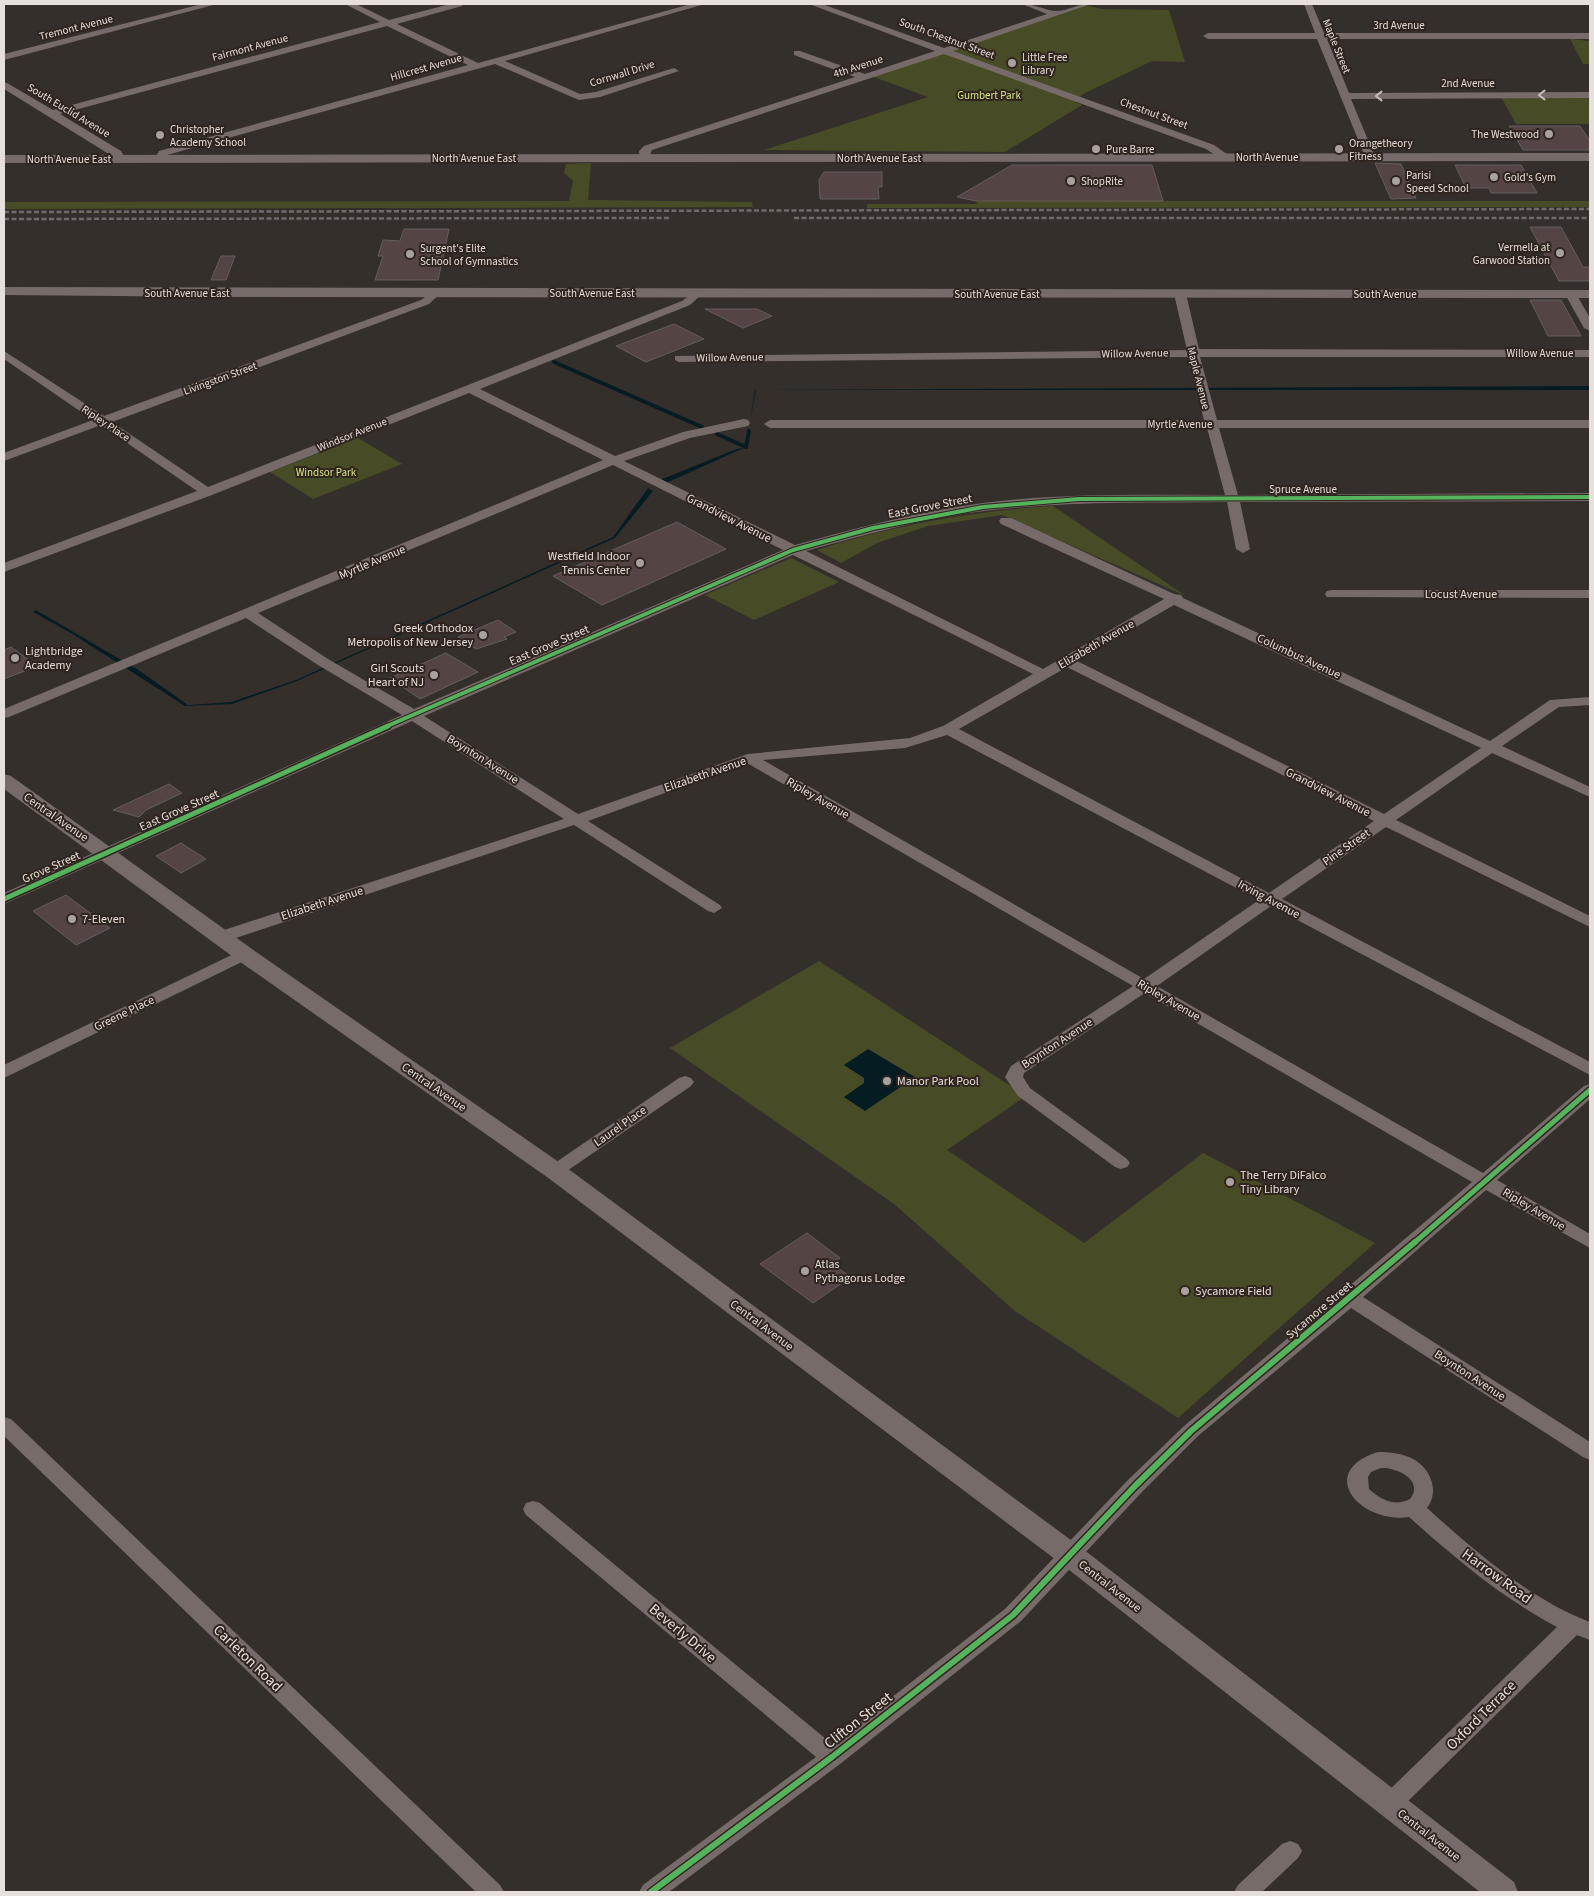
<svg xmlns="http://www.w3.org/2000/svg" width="1594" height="1896" font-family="'Source Sans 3',sans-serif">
<rect width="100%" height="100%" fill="#352f2c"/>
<g fill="#474b26">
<path d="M 1082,4 L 1101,9 L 1169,10 L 1185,62 L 1152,61 L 1083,94 L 1075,102 L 1082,105 L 1005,152 L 764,150 L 928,97 L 871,76 Z"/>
<path d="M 1570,39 L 1590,41 L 1590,64 L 1583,64 Z"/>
<path d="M 1501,97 L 1587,97 L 1590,102 L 1590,124 L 1516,124 Z"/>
<path d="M 591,163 L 588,200 L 752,202 L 753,207 L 4,209 L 4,202 L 569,201 L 573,181 L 564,173 L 566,164 Z"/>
<path d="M 976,201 L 1590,201 L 1590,207 L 867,208 L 867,204 L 977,204 Z"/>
<path d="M 358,438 L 402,464 L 313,499 L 270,472 Z"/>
<path d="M 1053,506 L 1186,596 L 1002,515 L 928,526 L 877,543 L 841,563 L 817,550 C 894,525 973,511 1053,506 Z"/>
<path d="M 791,558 L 839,582 L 754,620 L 705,595 Z"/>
<path d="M 819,961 L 1026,1096 L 947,1150 L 1084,1243 L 1203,1153 L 1375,1243 L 1178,1418 L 1015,1311 L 894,1204 L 670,1048 Z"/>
</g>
<g fill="#051c23">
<path d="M 1590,386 L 1590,390 L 756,390 L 750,421 L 755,390 Z"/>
<path d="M 746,447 L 666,483 L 660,480 L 734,450 Z"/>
<path d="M 648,488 L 653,491 L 615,538 L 297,681 L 232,704 L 185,706 L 71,633 L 33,612 L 36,610 L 140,671 L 188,705 L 231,702 L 296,680 L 613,537 Z"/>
<path d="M 868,1049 L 915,1077 L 865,1111 L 844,1097 L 864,1083 L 864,1078 L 844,1065 Z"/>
</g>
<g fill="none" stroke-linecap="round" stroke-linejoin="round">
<g stroke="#051c23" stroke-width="4">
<path d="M 554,362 L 702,427"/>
<path d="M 717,434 L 746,447"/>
<path d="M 746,447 L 749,431"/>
</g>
</g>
<g fill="#544444" stroke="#635e5c">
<path d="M 1509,126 L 1580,126 L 1590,141 L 1590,150 L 1523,150 Z"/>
<path d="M 1375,163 L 1401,164 L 1416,198 L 1391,199 Z"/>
<path d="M 1012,165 L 1152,165 L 1163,201 L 976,201 L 957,197 Z"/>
<path d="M 1455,165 L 1521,165 L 1537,193 L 1491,193 L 1489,188 L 1466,188 Z"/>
<path d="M 824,172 L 882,172 L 882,187 L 878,187 L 879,199 L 820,199 L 819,180 Z"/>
<path d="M 1530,227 L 1561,227 L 1583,267 L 1590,267 L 1590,281 L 1559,281 Z"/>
<path d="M 404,229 L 449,229 L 438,280 L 375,280 L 383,256 L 378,256 L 383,240 L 400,241 Z"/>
<path d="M 221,256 L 235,256 L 226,280 L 211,280 Z"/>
<path d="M 1530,300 L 1561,300 L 1581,336 L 1548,336 Z"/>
<path d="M 705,309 L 757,309 L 772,316 L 743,328 Z"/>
<path d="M 674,324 L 704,339 L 646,362 L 616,346 Z"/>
<path d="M 677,522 L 726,549 L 602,605 L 553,576 Z"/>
<path d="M 498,620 L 516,632 L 504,637 L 507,639 L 476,649 L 458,637 Z"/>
<path d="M 11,647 L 37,666 L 4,679 L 4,650 Z"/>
<path d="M 446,653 L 478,672 L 420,699 L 390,678 Z"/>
<path d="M 169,784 L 182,793 L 146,810 L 139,817 L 113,810 Z"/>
<path d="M 181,843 L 206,859 L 181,873 L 156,856 Z"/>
<path d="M 66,895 L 110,928 L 76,945 L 33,911 Z"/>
<path d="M 807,1233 L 840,1258 L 832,1264 L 851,1277 L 813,1303 L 760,1264 Z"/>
</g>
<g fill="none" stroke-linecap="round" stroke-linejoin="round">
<g fill="#766b68" fill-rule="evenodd">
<path d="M 202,4 L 217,4 L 4,60 L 4,54 Z"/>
<path d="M 345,4 L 356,4 L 389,20 L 450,4 L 463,4 L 462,6 L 397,24 L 478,63 L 691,4 L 705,4 L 505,61 L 580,94 L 596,92 L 674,68 L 679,71 L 600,97 L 579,100 L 495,64 L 167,155 L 160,161 L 155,158 L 159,151 L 468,65 L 387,26 L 60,114 L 121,151 L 125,158 L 120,161 L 4,89 L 4,82 L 7,83 L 53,110 L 380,22 Z"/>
<path d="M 809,4 L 822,4 L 944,48 L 1047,14 L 1022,4 C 1035,4 1047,11 1056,11 C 1067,11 1078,4 1091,4 L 953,51 L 1214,145 L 1231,157 L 1222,159 L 1206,149 L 944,54 L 652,150 L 648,160 L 640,160 L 639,151 L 644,146 L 855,77 L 794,55 L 794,51 L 800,51 L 865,74 L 935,51 Z"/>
<path d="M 1304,4 L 1312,4 L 1324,33 L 1590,33 L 1590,39 L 1327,39 L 1349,93 L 1590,92 L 1590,98 L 1351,99 L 1375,157 L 1366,159 L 1317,39 L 1208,39 L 1203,36 L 1208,33 L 1315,33 Z"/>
<path d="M 435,290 L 441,293 L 429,304 L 112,422 L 208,487 L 682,301 L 696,291 L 702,294 L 690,305 L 480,389 L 615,456 L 683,432 L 744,419 L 748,420 L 750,423 L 748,426 L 690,438 L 624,461 L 795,545 C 857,528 920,511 983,503 C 1063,493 1145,495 1225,495 L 1207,428 L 770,428 L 764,424 L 770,420 L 1204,420 L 1188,357 L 679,362 L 675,360 L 675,356 L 1187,350 L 1174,294 L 1180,291 L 1186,294 L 1199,349 L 1590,350 L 1590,357 L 1200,357 L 1217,420 L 1590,420 L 1590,428 L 1219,428 L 1238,495 L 1590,493 L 1590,501 L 1240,502 L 1250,549 L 1243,553 L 1236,549 L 1227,502 C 1146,503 1065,501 984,511 C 924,518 864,535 806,551 L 1043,669 L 1164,599 L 1001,524 L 999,521 L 1001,518 L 1011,518 L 1174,594 L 1181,595 L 1183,598 L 1490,741 L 1550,700 L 1590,697 L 1590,705 L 1559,707 L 1502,746 L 1590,787 L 1590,797 L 1492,753 L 1396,820 L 1590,916 L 1590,927 L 1386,827 L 1282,899 L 1590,1062 L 1590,1075 L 1271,906 L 1157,986 L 1483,1173 L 1584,1086 L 1590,1084 L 1590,1099 L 1497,1180 L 1590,1234 L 1590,1248 L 1486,1190 L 1363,1297 L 1590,1442 L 1590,1460 L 1583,1457 L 1351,1308 L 1198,1436 L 1142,1492 L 1021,1621 L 840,1764 L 669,1892 L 639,1892 L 643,1885 L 816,1757 L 526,1515 L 523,1509 L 526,1503 L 533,1501 L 540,1503 L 832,1744 L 1005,1609 L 1128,1480 L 1184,1426 L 1472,1182 L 1145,993 L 1024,1073 L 1023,1077 L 1030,1088 L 1127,1159 L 1130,1163 L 1127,1167 L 1121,1169 L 1115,1167 L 1018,1096 L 1005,1077 L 1011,1066 L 1133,986 L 747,763 L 588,821 L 720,905 L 722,908 L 714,913 L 708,911 L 574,825 L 227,941 L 215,941 L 213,937 L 215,933 L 564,819 L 412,721 L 4,904 L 4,893 L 402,715 L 318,665 L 246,618 L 9,717 L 4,718 L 4,709 L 603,460 L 469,393 L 212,495 L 4,572 L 4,563 L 197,491 L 101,425 L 4,461 L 4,453 L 93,420 L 4,359 L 4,351 L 104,416 L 421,300 ZM 613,465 L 783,550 L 414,709 L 328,659 L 258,613 ZM 793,555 L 1033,674 L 943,726 L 910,738 L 748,754 L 578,814 L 424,716 ZM 1174,605 L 1481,748 L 1384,814 L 1077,661 ZM 1067,667 L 1374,821 L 1269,893 L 959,729 ZM 947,735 L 1259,900 L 1144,979 L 763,760 L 905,748 Z"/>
<path d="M 1571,291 L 1575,292 L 1590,318 L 1590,331 L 1584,328 L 1565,294 Z"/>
<path d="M 1332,590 L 1590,590 L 1590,598 L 1327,597 L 1325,594 L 1327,591 Z"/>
<path d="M 244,949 L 250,950 L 252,954 L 250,958 L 4,1078 L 4,1065 Z"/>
<path d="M 685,1076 L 691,1078 L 694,1082 L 691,1086 L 561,1175 L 555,1177 L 549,1175 L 546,1171 L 549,1167 L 679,1078 Z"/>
<path d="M 4,1417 L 11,1419 L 500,1885 L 504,1892 L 476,1892 L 4,1436 Z"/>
<path d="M 1378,1452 C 1389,1452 1399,1453 1409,1457 C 1429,1465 1441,1490 1427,1508 C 1476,1552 1528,1598 1590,1622 L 1590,1640 L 1577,1635 L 1398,1811 L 1390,1814 L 1382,1811 L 1379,1804 L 1382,1797 L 1557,1627 C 1502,1598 1455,1558 1409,1517 C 1360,1524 1315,1472 1378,1452 ZM 1381,1468 C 1396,1467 1425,1480 1410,1499 C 1395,1507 1381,1500 1369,1489 L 1368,1477 L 1371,1472 Z"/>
<path d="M 1290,1841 L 1298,1844 L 1302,1851 L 1298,1858 L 1262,1892 L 1234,1892 L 1238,1885 L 1282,1844 Z"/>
</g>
<g fill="#766b68" fill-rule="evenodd">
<path d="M 1590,153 L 1590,161 L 4,163 L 4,155 Z"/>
<path d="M 4,287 L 1590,290 L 1590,298 L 229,297 L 4,295 Z"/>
<path d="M 4,774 L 11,776 L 252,949 L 563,1165 L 1079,1546 L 1514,1882 L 1518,1892 L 1480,1892 L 1059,1562 L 547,1177 L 236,959 L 4,789 Z"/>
</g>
<g stroke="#716a68" stroke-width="2.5" stroke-dasharray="5 2.5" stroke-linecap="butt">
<path d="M 4,212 L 1590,209"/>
<path d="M 794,218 L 1590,218"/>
<path d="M 4,219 L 669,218"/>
</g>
<g stroke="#2f241e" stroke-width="6">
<path id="cycleway-far2" d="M 385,727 L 793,550 L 873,528 L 983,507 L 1079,499 L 1590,497"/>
</g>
<g stroke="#2f241e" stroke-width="8">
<g id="cycleway-far1">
<path d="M 4,899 L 388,726"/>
<path d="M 1414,1243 L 1590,1090"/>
</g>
</g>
<g stroke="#2f241e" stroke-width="9">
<path id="cycleway" d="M 651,1892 L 832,1757 L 1013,1615 L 1135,1486 L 1191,1431 L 1415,1242"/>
</g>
<use href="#cycleway-far2" stroke="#56b35d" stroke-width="4"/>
<use href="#cycleway-far1" stroke="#56b35d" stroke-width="5"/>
<use href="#cycleway" stroke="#56b35d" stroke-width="6"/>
</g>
<defs><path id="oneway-chevron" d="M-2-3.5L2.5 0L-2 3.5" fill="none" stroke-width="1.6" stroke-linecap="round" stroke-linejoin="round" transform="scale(1.25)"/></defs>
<g stroke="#c4bcb8">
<use href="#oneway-chevron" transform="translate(1542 95) rotate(180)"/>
<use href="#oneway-chevron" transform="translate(1379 96) rotate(180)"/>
</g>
<g fill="#a8a19e" stroke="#2f241e" stroke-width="2">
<circle cx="1012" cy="63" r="5"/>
<circle cx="1549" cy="134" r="5"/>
<circle cx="160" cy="135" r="5"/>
<circle cx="1096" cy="149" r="5"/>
<circle cx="1339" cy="149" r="5"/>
<circle cx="1494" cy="177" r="5"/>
<circle cx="1071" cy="181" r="5"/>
<circle cx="1396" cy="181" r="5"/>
<circle cx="1560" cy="253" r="5"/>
<circle cx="410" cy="254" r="5"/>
<circle cx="640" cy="563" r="5"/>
<circle cx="483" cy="635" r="5"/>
<circle cx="15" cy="658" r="5"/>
<circle cx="434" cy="675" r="5"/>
<circle cx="72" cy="919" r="5"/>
<circle cx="887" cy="1081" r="5"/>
<circle cx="1230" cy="1182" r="5"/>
<circle cx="805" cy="1271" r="5"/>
<circle cx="1185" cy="1291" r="5"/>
</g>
<g text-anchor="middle" stroke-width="4" stroke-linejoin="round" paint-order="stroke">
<g font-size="11" fill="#e6dfdb" stroke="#2f241e">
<text x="1399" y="29">3rd Avenue</text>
<text transform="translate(76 27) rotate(-14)" y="4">Tremont Avenue</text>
<text transform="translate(947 38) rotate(20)" y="4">South Chestnut Street</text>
<text transform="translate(1337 46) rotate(68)" y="4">Maple Street</text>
<text transform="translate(250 47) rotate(-15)" y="4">Fairmont Avenue</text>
<text transform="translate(858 66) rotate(-18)" y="4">4th Avenue</text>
<text transform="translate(426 67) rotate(-16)" y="4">Hillcrest Avenue</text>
<text transform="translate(622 73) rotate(-17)" y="4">Cornwall Drive</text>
<text x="1468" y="87">2nd Avenue</text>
<text transform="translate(69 110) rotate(31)" y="4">South Euclid Avenue</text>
<text transform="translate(1154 113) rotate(20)" y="4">Chestnut Street</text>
<text x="1267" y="161">North Avenue</text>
<text x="474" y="162">North Avenue East</text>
<text x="879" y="162">North Avenue East</text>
<text x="69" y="163">North Avenue East</text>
<text x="187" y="297">South Avenue East</text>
<text x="592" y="297">South Avenue East</text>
<text x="997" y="298">South Avenue East</text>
<text x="1385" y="298">South Avenue</text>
<text transform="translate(1135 353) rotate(-1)" y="4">Willow Avenue</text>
<text x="1540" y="357">Willow Avenue</text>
<text transform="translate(730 357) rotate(-1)" y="4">Willow Avenue</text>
<text transform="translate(220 378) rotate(-20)" y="4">Livingston Street</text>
<text transform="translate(1199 378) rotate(76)" y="4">Maple Avenue</text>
<text transform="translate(106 423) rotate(34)" y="4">Ripley Place</text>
<text x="1180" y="428">Myrtle Avenue</text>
<text transform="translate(352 434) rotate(-22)" y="4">Windsor Avenue</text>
<text x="1303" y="493">Spruce Avenue</text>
</g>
<g font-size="11" fill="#e6dfdb" stroke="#2f241e" text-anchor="start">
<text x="1022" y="61">Little Free<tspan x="1022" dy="13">Library</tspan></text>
<text x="170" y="133">Christopher<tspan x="170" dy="13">Academy School</tspan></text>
<text x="1539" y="138" text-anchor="end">The Westwood</text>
<text x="1349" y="147">Orangetheory<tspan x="1349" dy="13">Fitness</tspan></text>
<text x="1106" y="153">Pure Barre</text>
<text x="1406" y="179">Parisi<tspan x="1406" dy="13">Speed School</tspan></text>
<text x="1504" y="181">Gold's Gym</text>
<text x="1081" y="185">ShopRite</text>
<text x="1550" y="251" text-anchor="end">Vermella at<tspan x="1550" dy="13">Garwood Station</tspan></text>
<text x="420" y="252">Surgent's Elite<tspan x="420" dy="13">School of Gymnastics</tspan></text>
</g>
<g font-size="11" fill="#d7e685" stroke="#2f241e">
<text x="989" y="99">Gumbert Park</text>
<text x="326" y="476">Windsor Park</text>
</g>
<g font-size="12" fill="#e6dfdb" stroke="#2f241e">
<text transform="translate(930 506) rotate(-11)" y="4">East Grove Street</text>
<text transform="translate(729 518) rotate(27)" y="4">Grandview Avenue</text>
<text transform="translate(372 562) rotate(-23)" y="4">Myrtle Avenue</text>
<text x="1461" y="598">Locust Avenue</text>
<text transform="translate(1096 644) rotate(-30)" y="4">Elizabeth Avenue</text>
<text transform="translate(549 645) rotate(-23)" y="4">East Grove Street</text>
<text transform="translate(1299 656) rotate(25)" y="4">Columbus Avenue</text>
<text transform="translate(483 759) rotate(32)" y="4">Boynton Avenue</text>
<text transform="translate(705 774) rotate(-19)" y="4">Elizabeth Avenue</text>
<text transform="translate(1328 792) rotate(27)" y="4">Grandview Avenue</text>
<text transform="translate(818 798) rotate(30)" y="4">Ripley Avenue</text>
<text transform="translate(179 810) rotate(-24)" y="4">East Grove Street</text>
<text transform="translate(56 817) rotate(35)" y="4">Central Avenue</text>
<text transform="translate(1346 847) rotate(-35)" y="4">Pine Street</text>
<text transform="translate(51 867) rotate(-24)" y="4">Grove Street</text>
<text transform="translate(1269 899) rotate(28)" y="4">Irving Avenue</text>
<text transform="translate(322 903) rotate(-18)" y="4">Elizabeth Avenue</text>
<text transform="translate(1169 1000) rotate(30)" y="4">Ripley Avenue</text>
<text transform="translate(124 1013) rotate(-26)" y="4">Greene Place</text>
<text transform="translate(1057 1043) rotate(-33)" y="4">Boynton Avenue</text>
<text transform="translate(434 1087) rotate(35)" y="4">Central Avenue</text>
<text transform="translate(620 1126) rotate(-35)" y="4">Laurel Place</text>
<text transform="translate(1534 1209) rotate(31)" y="4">Ripley Avenue</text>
<text transform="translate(1319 1310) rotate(-40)" y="4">Sycamore Street</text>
<text transform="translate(762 1325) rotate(37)" y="4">Central Avenue</text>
<text transform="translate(1470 1375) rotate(33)" y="4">Boynton Avenue</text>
<text transform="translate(1110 1586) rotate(38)" y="4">Central Avenue</text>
<text transform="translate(1429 1835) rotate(38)" y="4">Central Avenue</text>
</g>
<g font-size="12" fill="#e6dfdb" stroke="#2f241e" text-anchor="start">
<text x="630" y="560" text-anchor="end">Westfield Indoor<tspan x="630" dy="14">Tennis Center</tspan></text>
<text x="473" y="632" text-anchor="end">Greek Orthodox<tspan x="473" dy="14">Metropolis of New Jersey</tspan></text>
<text x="25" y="655">Lightbridge<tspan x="25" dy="14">Academy</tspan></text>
<text x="424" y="672" text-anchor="end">Girl Scouts<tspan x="424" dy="14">Heart of NJ</tspan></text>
<text x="82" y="923">7-Eleven</text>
<text x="897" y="1085">Manor Park Pool</text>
<text x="1240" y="1179">The Terry DiFalco<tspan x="1240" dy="14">Tiny Library</tspan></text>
<text x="815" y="1268">Atlas<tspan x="815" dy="14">Pythagorus Lodge</tspan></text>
<text x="1195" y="1295">Sycamore Field</text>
</g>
<g font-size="15" fill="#e6dfdb" stroke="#2f241e">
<text transform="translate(1497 1576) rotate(36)" y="5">Harrow Road</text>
<text transform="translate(683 1633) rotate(40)" y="5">Beverly Drive</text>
<text transform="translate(248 1658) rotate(44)" y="5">Carleton Road</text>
<text transform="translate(1481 1715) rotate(-45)" y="5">Oxford Terrace</text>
<text transform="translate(858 1720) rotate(-38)" y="5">Clifton Street</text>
</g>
</g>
<rect width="1594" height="1896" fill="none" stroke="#e6dfdb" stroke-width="10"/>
</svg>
